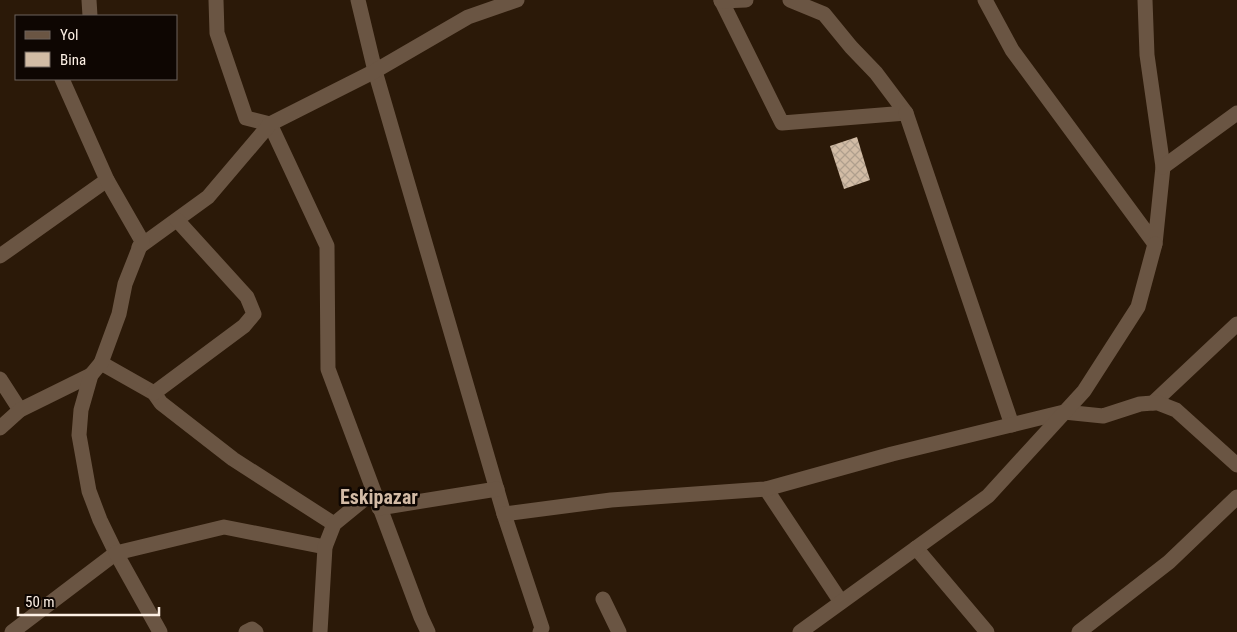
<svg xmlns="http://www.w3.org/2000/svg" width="1237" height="632" font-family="'Roboto Condensed',sans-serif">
<defs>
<pattern id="building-cross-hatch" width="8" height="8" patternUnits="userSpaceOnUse" patternTransform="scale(1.25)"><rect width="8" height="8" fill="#d2bca5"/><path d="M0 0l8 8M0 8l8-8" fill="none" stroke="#b09f8d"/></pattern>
</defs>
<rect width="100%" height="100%" fill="#2b1908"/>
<path fill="url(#building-cross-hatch)" d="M 857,137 L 870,180 L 844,189 L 830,146 Z"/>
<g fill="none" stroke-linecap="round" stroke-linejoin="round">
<g stroke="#6a5543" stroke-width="15">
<path d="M 89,0 L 90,16"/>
<path d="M 216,0 L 217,33 L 246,118 L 270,124 L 327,246 L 328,369 L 421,617 L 428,632"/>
<path d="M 358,0 L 375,71 L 504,514 L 542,628 L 540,632"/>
<path d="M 721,0 L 782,123 L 906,113 L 876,73 L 851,47 L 824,14 L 790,0"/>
<path d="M 985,0 L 1012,50 L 1155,244 L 1163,167 L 1147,55 L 1145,0"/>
<path d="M 721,1 L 746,0"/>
<path d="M 906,113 L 1012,425"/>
<path d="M 1163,167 L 1237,113"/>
<path d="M 139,247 L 208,197 L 270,124 L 375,71 L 468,17 L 517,0"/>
<path d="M 0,256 L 107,180"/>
<path d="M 101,363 L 154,393 L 161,403 L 233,459 L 334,524"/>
<path d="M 0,379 L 20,410"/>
<path d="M 154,393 L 244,326 L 254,314 L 247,297 L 177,220"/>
<path d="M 1153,403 L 1237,324"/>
<path d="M 0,428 L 20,410 L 91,375"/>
<path d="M 766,489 L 841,602"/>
<path d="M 379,508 L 497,489"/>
<path d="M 504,514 L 611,500 L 766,489 L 892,454 L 1064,412 L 1103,416 L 1140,404 L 1153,403 L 1158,403 L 1176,410 L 1237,465"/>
<path d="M 916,548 L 987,632"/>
<path d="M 603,599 L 619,632"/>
<path d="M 12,632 L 116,553 L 100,520 L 89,491 L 79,435 L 81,410 L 91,375 L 101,363 L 119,314 L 125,284 L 142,241 L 107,180 L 62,79"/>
<path d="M 160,632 L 116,553 L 224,527 L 325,547"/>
<path d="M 246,632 L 252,629 L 256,632"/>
<path d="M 320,632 L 325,547 L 334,524 L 373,492"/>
<path d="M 800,632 L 988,496 L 1084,391 L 1138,307 L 1155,244"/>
<path d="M 1079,632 L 1169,562 L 1237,497"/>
</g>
</g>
<g text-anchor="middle" stroke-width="5" stroke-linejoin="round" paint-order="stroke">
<g font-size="20" font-weight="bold" fill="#d3bba6" stroke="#0e0602">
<text x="379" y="504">Eskipazar</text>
</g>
</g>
<rect x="15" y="15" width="162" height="65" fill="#0e0602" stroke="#6d635c"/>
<rect x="25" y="31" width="25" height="8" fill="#6a5543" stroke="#6d635c"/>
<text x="60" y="40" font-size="15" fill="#fcefe4">Yol</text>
<rect x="25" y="52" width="25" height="15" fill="#d2bca5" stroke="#6d635c"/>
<text x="60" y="65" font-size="15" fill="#fcefe4">Bina</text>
<path d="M18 607v8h141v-8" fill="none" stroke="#fcefe4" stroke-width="2.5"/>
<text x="25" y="607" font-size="15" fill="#fcefe4" stroke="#0e0602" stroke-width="4" paint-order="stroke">50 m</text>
</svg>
